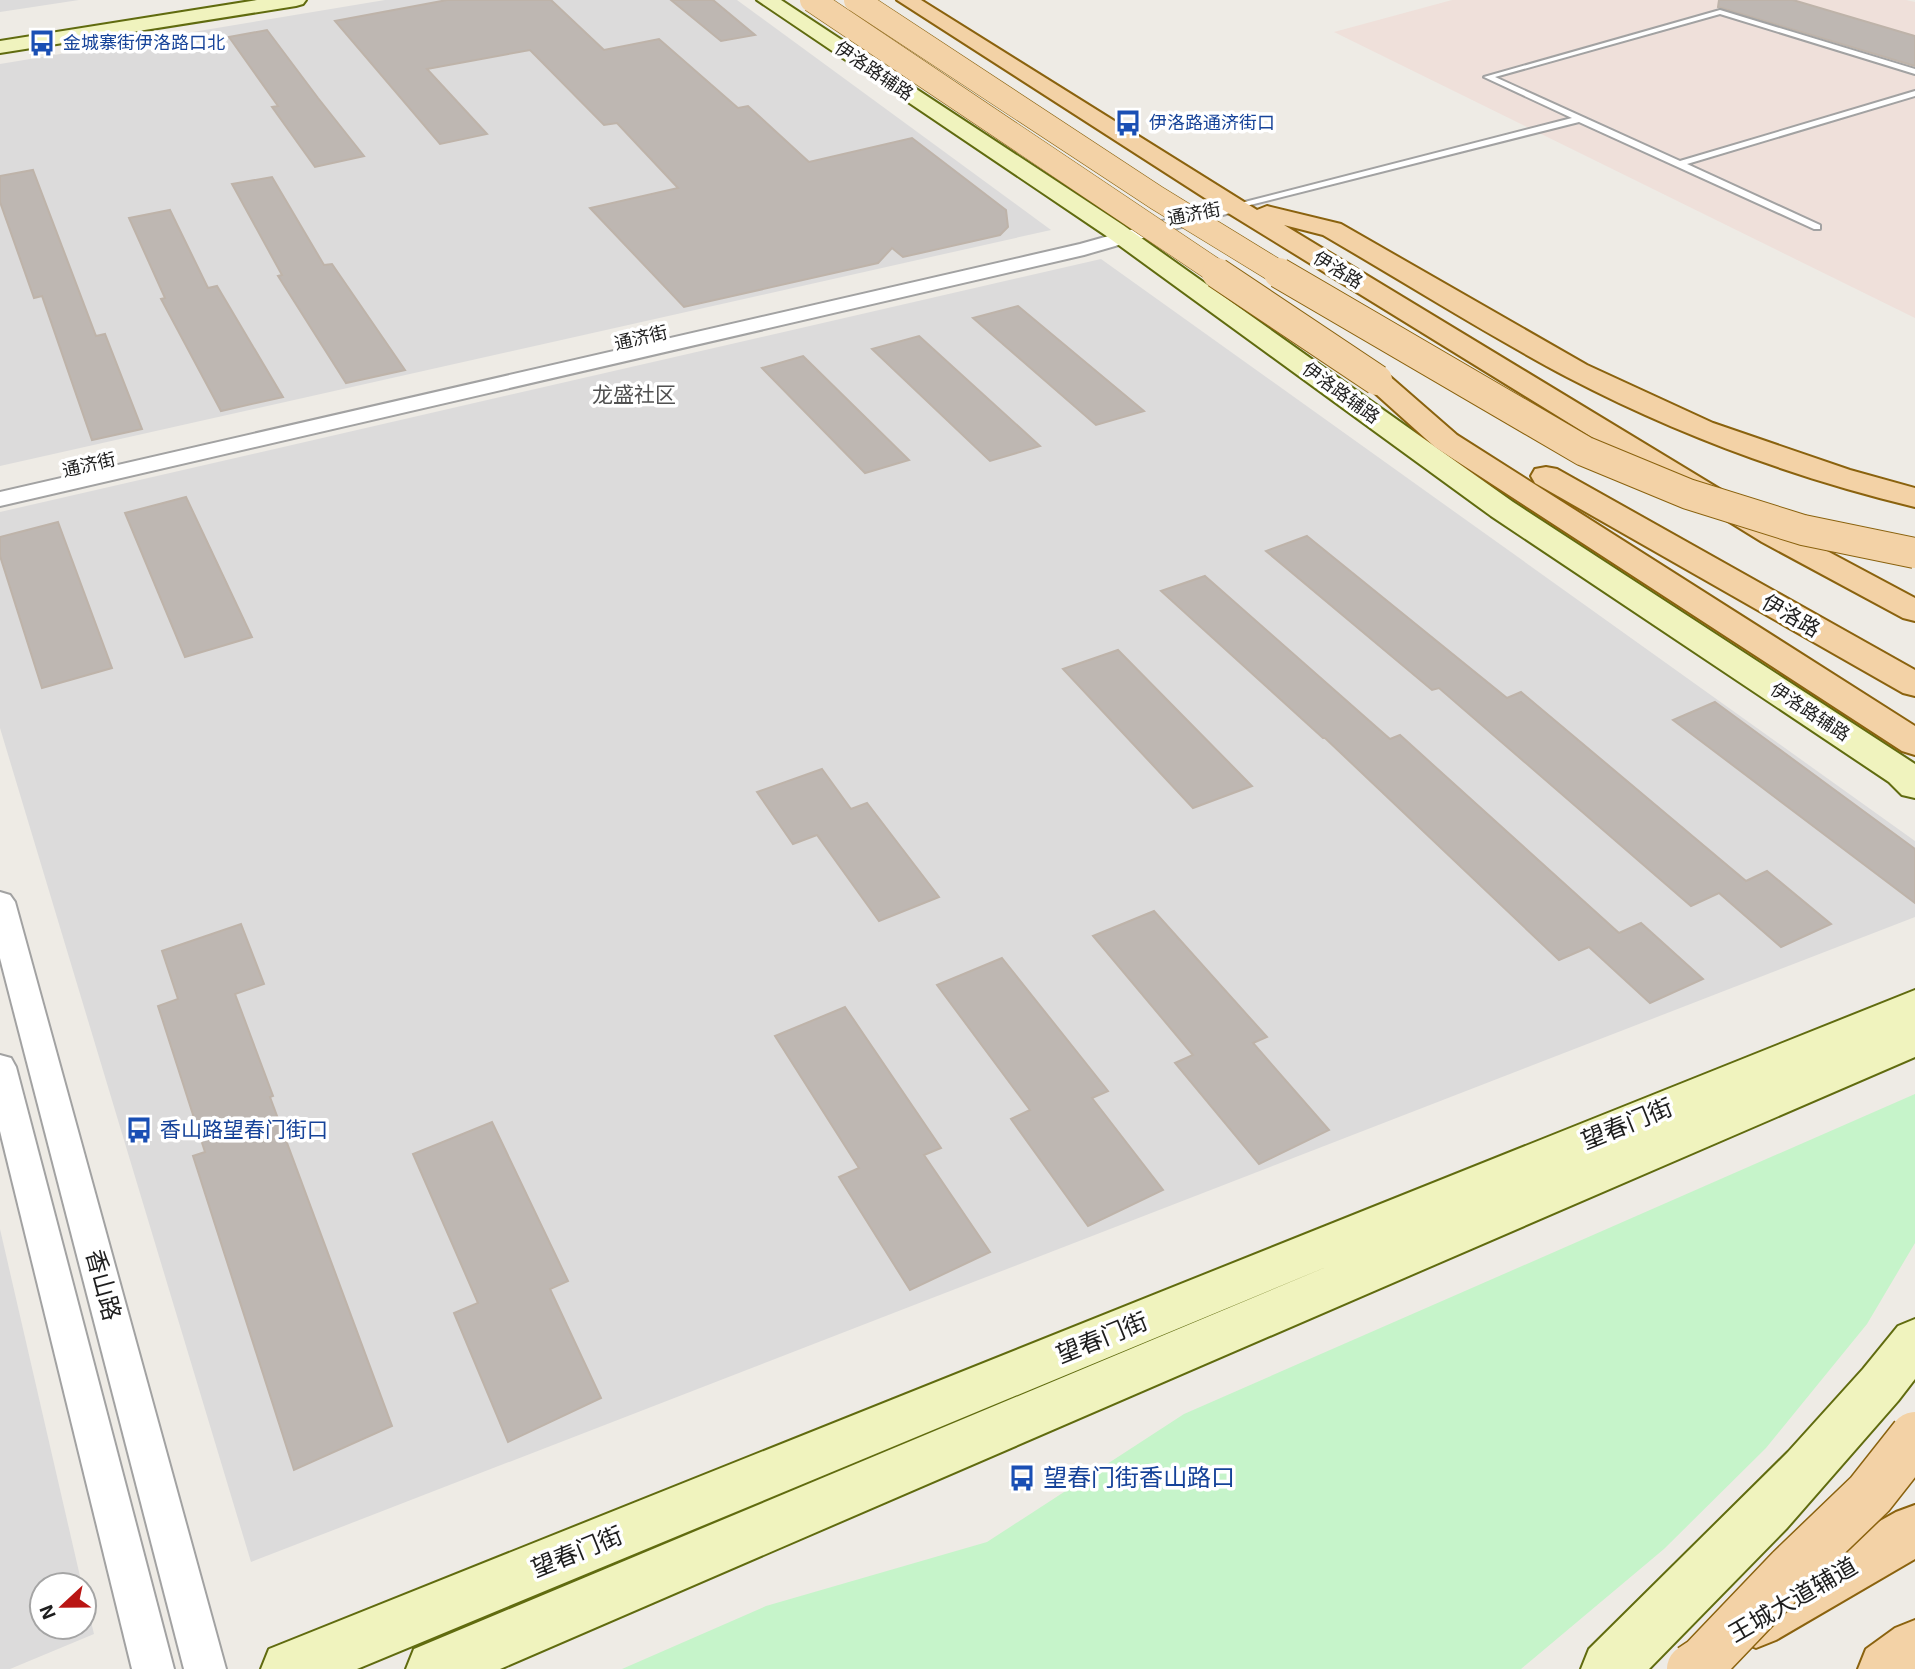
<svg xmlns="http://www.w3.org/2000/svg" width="1915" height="1669" font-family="'Exo 2','Noto Sans SC',sans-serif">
<rect width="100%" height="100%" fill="#eeebe5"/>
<g fill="#dcdbdb">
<path d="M 0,0 L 79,0 L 0,12 Z"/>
<path d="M 385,0 L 737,0 L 1051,230 L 0,466 L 0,64 Z"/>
<path d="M 1101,259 L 1915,841 L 1915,917 L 251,1562 L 0,728 L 0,512 Z"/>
<path d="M 0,1229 L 82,1585 L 42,1585 L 42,1627 L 84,1627 L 84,1593 L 94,1634 L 10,1669 L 0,1669 Z"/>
</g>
<path fill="#efe0da" d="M 1452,0 L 1906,0 L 1915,2 L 1915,318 L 1334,32 Z"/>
<path fill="#c6f4ca" d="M 1915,1094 L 1915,1243 L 1867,1324 L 1766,1448 L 1664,1549 L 1521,1669 L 622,1669 L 766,1606 L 987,1542 L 1184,1414 Z"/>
<g fill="#beb7b2" stroke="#beb3a9" stroke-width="2">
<path d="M 447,0 L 551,0 L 604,50 L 659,39 L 738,108 L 748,106 L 809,162 L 912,138 L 1006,210 L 1008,227 L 1000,235 L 903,257 L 892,248 L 878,263 L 684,307 L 590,208 L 678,188 L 617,123 L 604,125 L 530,50 L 427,69 L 487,134 L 440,144 L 335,21 Z"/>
<path d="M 671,0 L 713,0 L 755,35 L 721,41 Z"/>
<path d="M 1719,0 L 1793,0 L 1915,36 L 1915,66 L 1718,7 Z"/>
<path d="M 267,30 L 318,98 L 364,156 L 315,167 L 272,107 L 278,106 L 229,37 Z"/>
<path d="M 33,170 L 96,336 L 105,334 L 142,429 L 92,440 L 42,296 L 34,298 L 0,202 L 0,176 Z"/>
<path d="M 272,177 L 324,265 L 332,264 L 405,370 L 346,383 L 278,276 L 282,275 L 232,184 Z"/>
<path d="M 170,210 L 208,288 L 217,286 L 283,397 L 221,411 L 161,299 L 165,298 L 129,218 Z"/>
<path d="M 1018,306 L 1144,411 L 1096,425 L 973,318 Z"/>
<path d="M 919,336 L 1040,446 L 990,461 L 872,349 Z"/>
<path d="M 803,356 L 909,460 L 865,473 L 762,368 Z"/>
<path d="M 186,497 L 252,637 L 185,657 L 125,513 Z"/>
<path d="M 58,522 L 112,668 L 42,688 L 0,556 L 0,537 Z"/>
<path d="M 1307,536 L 1507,698 L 1521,692 L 1746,881 L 1767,871 L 1831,924 L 1781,947 L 1719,893 L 1691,906 L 1439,688 L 1432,690 L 1266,551 Z"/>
<path d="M 1205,576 L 1390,739 L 1400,735 L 1619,933 L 1641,923 L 1703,979 L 1650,1003 L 1589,947 L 1559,960 L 1325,738 L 1323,738 L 1161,591 Z"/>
<path d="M 1118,650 L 1252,786 L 1193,808 L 1063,669 Z"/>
<path d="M 1715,702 L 1915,849 L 1915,903 L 1673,720 Z"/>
<path d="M 822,769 L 851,809 L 867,803 L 939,897 L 879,921 L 817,835 L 793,844 L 757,792 Z"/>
<path d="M 1154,911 L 1267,1037 L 1253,1043 L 1329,1130 L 1259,1164 L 1175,1063 L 1193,1055 L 1093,936 Z"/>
<path d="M 241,924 L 264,984 L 235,994 L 273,1096 L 270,1097 L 392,1426 L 294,1470 L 193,1156 L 205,1152 L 158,1006 L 178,999 L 162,951 Z"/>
<path d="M 1002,958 L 1108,1091 L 1092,1098 L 1163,1190 L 1088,1226 L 1011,1119 L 1030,1110 L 937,985 Z"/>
<path d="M 845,1007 L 941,1148 L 924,1155 L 990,1252 L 910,1290 L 839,1177 L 859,1168 L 775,1036 Z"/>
<path d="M 492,1122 L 568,1281 L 550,1289 L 601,1398 L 508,1442 L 454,1313 L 478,1303 L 413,1154 Z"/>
</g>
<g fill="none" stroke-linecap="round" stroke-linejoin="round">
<g stroke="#a2a2a2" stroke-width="4">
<path id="lane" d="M 1720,10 L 1915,69 L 1915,74 L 1720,14 L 1495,77 L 1680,161 L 1915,91 L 1915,96 L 1687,164 L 1820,225 L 1820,229 L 1814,229 L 1579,122 L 1234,209 L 1229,206 L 1572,118 L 1484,77 Z"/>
</g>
<g stroke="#a2a2a2" stroke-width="4">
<g id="street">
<path d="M 1234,201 L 1240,202 L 1243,206 L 1240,210 L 1084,255 L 0,506 L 0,492 L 1080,244 Z"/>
<path d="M 0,892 L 10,895 L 15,902 L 226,1669 L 184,1669 L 0,958 Z"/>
<path d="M 0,1055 L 11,1058 L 16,1067 L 174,1669 L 132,1669 L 0,1131 Z"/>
</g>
</g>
<g stroke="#606b0f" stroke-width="4">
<g id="secondary">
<path d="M 257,0 L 306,0 L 303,4 L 296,6 L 0,53 L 0,41 Z"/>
<path d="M 757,0 L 781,0 L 1123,225 L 1513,502 L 1915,764 L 1915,798 L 1902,795 L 1889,782 L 1491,516 L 1105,235 Z"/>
<path d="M 1915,990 L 1915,1057 L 500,1669 L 406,1669 L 414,1649 L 1331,1265 L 357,1669 L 261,1669 L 269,1649 L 289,1641 Z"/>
<path d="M 1915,1319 L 1915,1379 L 1898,1401 L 1787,1528 L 1649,1669 L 1581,1669 L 1589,1649 L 1788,1452 L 1863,1369 L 1898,1326 Z"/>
</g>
</g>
<g stroke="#8a620e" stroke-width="4">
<g id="primary">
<path d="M 897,0 L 921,0 L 1257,210 L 1267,206 L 1341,224 L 1587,365 L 1713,423 L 1850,470 L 1915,488 L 1915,507 C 1795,478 1676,434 1567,377 C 1484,333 1404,282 1323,235 L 1284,225 L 1784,528 L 1915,598 L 1915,621 L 1903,618 L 1762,542 L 1225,211 Z"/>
<path d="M 1377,371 L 1387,374 L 1457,435 L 1915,726 L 1915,755 L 1902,751 L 1435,447 L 1367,386 L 1363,380 L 1367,374 Z"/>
<path d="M 1546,467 L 1557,469 L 1915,670 L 1915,696 L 1903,693 L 1535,483 L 1531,476 L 1535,469 Z"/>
<path d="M 1915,1505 L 1915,1559 L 1776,1640 L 1756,1648 L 1736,1640 L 1728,1621 L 1736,1602 L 1896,1512 Z"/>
<path d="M 1915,1620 L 1915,1669 L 1858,1669 L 1866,1649 L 1895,1628 Z"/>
</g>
</g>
<use href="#lane" fill="#fff" fill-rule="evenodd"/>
<use href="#street" fill="#fff" fill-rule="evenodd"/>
<use href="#secondary" fill="#f0f3be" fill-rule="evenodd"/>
<use href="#primary" fill="#f3d2a6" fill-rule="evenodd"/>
<g stroke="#8a620e" stroke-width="25" stroke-linecap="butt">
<g id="primary-bridge-far2">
<path d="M 812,0 L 1220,274"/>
<path d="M 856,0 L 1157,198 L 1281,274"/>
</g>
</g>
<g stroke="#8a620e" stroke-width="32" stroke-linecap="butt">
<g id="primary-bridge-far1">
<path d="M 1217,273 L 1377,380"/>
<path d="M 1279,273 L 1584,451 L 1688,494 L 1803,530 L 1915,553"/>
</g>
</g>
<g stroke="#8a620e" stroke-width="53" stroke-linecap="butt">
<path id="primary-bridge" d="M 1692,1669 L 1704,1661 L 1791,1570 L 1870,1494 L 1915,1437"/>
</g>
<use href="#primary-bridge-far2" stroke="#f3d2a6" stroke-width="24"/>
<use href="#primary-bridge-far1" stroke="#f3d2a6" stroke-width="30"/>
<use href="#primary-bridge" stroke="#f3d2a6" stroke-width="50"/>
</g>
<defs>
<g id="bus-bare" transform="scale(2.1)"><path d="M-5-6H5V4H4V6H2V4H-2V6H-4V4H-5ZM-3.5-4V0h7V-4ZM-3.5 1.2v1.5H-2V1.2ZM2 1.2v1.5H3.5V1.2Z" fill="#1a4fb4" stroke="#fff" stroke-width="2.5" paint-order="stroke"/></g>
</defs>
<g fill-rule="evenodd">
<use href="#bus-bare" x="42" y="43"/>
<use href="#bus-bare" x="1128" y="123"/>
<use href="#bus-bare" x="139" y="1130"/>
<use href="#bus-bare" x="1022" y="1478"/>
</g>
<g text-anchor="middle" stroke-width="7" stroke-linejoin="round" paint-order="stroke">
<g font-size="18" fill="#164399" stroke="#fff" text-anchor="start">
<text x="63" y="49">金城寨街伊洛路口北</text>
<text x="1149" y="129">伊洛路通济街口</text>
</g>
<g font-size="18" fill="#1e1e1e" stroke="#fff">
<text transform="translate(874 71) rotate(34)" y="6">伊洛路辅路</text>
<text transform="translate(1194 214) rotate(-11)" y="6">通济街</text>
<text transform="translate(1338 270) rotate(31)" y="6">伊洛路</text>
<text transform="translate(641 338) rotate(-13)" y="6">通济街</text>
<text transform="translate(1341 393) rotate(36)" y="6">伊洛路辅路</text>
<text transform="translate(89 465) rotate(-13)" y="6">通济街</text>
<text transform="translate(1810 712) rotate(33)" y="6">伊洛路辅路</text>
</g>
<g font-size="21" fill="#515151" stroke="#fff">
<text x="634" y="402">龙盛社区</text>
</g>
<g font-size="21" fill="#1e1e1e" stroke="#fff">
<text transform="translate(1791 616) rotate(30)" y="7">伊洛路</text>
</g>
<g font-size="21" fill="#164399" stroke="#fff" text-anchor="start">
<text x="160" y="1137">香山路望春门街口</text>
</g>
<g font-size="24" fill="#1e1e1e" stroke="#fff">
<text transform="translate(1627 1124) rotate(-22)" y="8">望春门街</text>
<text transform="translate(103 1285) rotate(75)" y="8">香山路</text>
<text transform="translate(1102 1338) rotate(-22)" y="8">望春门街</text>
<text transform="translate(577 1552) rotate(-22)" y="8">望春门街</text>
<text transform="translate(1793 1600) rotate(-30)" y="8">王城大道辅道</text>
</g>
<g font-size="24" fill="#164399" stroke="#fff" text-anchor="start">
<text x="1043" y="1486">望春门街香山路口</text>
</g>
</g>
<g transform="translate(63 1606) rotate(248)"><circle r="33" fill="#ffffff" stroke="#a5a5a5" stroke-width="2"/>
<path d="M0-5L12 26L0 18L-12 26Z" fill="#b91513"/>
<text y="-10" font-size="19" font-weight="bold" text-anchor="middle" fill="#1e1e1e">N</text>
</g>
</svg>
